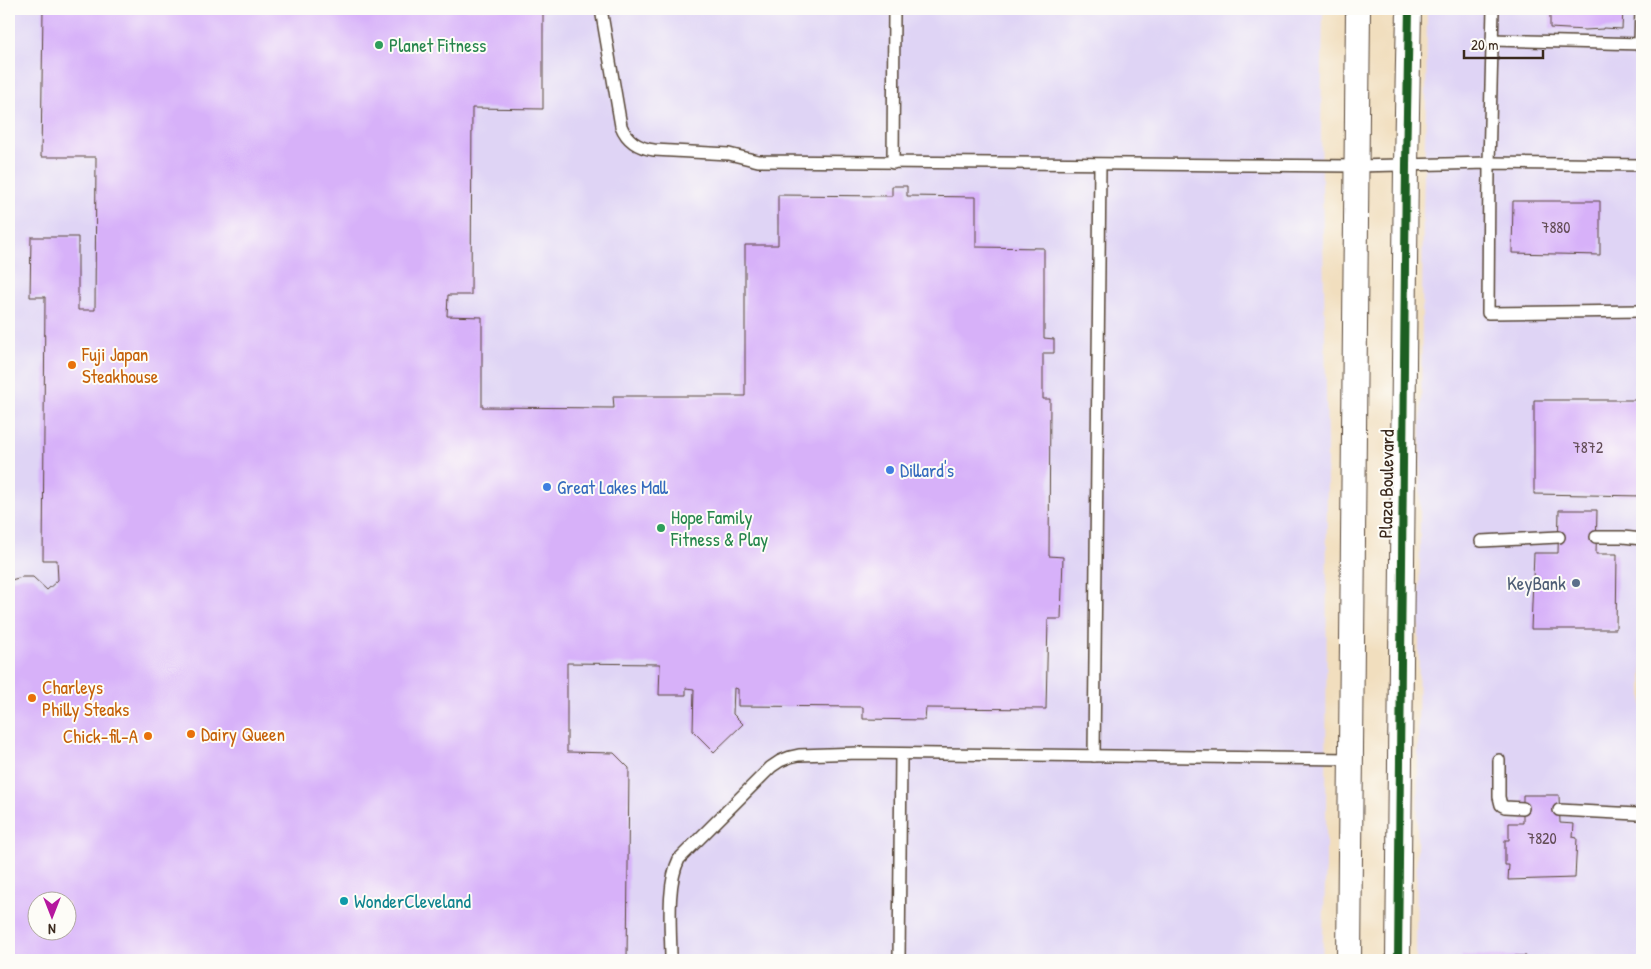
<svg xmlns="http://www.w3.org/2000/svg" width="1651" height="969" font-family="'Patrick Hand',sans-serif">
<rect width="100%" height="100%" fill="#fdfcf7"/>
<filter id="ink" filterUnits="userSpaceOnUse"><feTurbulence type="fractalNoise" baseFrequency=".02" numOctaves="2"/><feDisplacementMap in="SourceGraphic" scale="10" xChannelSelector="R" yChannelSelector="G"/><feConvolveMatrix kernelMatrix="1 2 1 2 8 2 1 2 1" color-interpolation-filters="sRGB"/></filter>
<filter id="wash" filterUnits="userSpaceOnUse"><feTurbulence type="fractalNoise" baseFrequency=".0096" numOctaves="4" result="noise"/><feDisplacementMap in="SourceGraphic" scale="20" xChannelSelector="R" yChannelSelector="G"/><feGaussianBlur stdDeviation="1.12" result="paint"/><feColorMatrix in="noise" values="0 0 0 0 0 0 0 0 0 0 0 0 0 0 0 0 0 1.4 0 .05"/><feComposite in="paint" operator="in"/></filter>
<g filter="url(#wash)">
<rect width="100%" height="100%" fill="#f1debe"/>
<g fill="#dfd4f5" fill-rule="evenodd">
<path d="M 9,9 L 1323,9 L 1321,134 L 1327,440 L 1326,862 L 1322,960 L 9,960 ZM 38,902 L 68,902 L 68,932 L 38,932 Z"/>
<path d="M 1427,9 L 1642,9 L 1642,960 L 1416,960 L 1423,210 L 1426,106 Z"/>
</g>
<g id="blocks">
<g fill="#d7b1f9" fill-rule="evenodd">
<path d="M 43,9 L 543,9 L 543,109 L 472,108 L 471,295 L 448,295 L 447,316 L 482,317 L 482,407 L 614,408 L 613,396 L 745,396 L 745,245 L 778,245 L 778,195 L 892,196 L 892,186 L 907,186 L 907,196 L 976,197 L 976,247 L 1044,248 L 1044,338 L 1054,339 L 1054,353 L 1043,353 L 1043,399 L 1050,399 L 1049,556 L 1063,557 L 1061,619 L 1048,619 L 1046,709 L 926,708 L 925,720 L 863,719 L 863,707 L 738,706 L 738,689 L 734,688 L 733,714 L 743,724 L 714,752 L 693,731 L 694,689 L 686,688 L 686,695 L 659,695 L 660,664 L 567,663 L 567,752 L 614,753 L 629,768 L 627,960 L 9,960 L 9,578 L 11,580 L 22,577 L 33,577 L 47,590 L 58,580 L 57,560 L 43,560 L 45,297 L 30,297 L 31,237 L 78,237 L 78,310 L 95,310 L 96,157 L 41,157 ZM 38,902 L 68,902 L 68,932 L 38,932 Z"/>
<path d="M 1550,9 L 1623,9 L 1622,29 L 1603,28 L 1603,29 L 1585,30 L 1550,28 Z"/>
<path d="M 1513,201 L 1600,201 L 1600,255 L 1512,253 Z"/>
<path d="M 1534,400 L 1642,400 L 1642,496 L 1534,494 Z"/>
<path d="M 1559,510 L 1597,510 L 1596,554 L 1617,554 L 1616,629 L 1531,629 L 1534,553 L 1558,553 Z"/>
<path d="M 1523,795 L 1559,795 L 1560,823 L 1574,824 L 1573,837 L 1577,838 L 1575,878 L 1508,880 L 1509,865 L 1505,865 L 1505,840 L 1509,840 L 1509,823 L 1523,823 Z"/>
<path d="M 1462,955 L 1511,956 L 1526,956 L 1525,960 L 1462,960 Z"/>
<path d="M 1544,956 L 1609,958 L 1609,960 L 1544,960 Z"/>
</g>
</g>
</g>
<g filter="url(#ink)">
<use href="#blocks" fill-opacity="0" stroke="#564536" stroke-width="1"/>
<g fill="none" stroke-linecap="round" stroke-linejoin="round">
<g stroke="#564536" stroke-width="14">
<g id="service">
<path d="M 601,9 L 621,126 C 627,141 638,148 654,150 L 729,154 L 758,161 L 1356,166 L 1489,163 L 1642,165"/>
<path d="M 1493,9 L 1489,163 L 1488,313 L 1642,311"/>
<path d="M 1492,40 L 1642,44"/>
<path d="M 1640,44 L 1641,9"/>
<path d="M 893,163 L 894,9"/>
<path d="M 1596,537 L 1623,537 L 1642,539"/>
<path d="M 1481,541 L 1559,537"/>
<path d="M 1094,756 L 1100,165"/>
<path d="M 1499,760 L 1499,797 L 1501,805 L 1505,807 L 1523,808"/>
<path d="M 1559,810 L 1637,814"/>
<path d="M 671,960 C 671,931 666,885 679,859 L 771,767 L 780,761 L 790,757 L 799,755 L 859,753 L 1351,759"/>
<path d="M 899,960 L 901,754"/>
</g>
</g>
<g stroke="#564536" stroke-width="26">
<g id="minor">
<path d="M 1349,960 L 1358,9"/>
<path d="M 1398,960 L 1406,165 L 1409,9"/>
</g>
</g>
<use href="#service" stroke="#fff" stroke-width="11"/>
<use href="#minor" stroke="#fff" stroke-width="24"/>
<g stroke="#fdfcf7" stroke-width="11">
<path id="cycleway" d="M 1398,960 L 1406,165 L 1409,9"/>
</g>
<use href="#cycleway" stroke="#1b5e20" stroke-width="8"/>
</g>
</g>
<g fill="#2e9e5b" stroke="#fdfcf7" stroke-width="2">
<circle cx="379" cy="45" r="5"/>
<circle cx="661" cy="528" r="5"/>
</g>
<g fill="#e8710a" stroke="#fdfcf7" stroke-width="2">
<circle cx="72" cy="365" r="5"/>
<circle cx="32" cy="698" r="5"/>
<circle cx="191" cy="734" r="5"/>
<circle cx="148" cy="736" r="5"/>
</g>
<g fill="#3f7fe0" stroke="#fdfcf7" stroke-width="2">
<circle cx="890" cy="470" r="5"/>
<circle cx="547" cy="487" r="5"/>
</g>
<circle fill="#5c6f8a" stroke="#fdfcf7" stroke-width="2" cx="1576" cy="583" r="5"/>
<circle fill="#0f9aa8" stroke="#fdfcf7" stroke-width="2" cx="344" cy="901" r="5"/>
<g text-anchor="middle" stroke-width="4" stroke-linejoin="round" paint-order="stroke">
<g font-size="16" fill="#624c55">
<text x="1556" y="233">7880</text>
<text x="1588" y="453">7872</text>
<text x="1542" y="844">7820</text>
</g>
<g font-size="19" fill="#27864d" stroke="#fdfcf7" text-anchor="start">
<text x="389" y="52">Planet Fitness</text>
<text x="671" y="524">Hope Family<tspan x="671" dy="22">Fitness &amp; Play</tspan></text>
</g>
<g font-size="19" fill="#c56008" stroke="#fdfcf7" text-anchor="start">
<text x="82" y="361">Fuji Japan<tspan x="82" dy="22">Steakhouse</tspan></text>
<text x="42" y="694">Charleys<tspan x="42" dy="22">Philly Steaks</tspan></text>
<text x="201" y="741">Dairy Queen</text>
<text x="138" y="743" text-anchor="end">Chick-fil-A</text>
</g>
<g font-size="19" fill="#366cbe" stroke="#fdfcf7" text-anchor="start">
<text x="900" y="477">Dillard's</text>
<text x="557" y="494">Great Lakes Mall</text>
</g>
<g font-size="19" fill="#3b2a1e" stroke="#fdfcf7">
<text transform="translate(1386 484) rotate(-89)" y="7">Plaza Boulevard</text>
</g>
<g font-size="19" fill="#4e5e75" stroke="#fdfcf7" text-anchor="end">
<text x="1566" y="590">KeyBank</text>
</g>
<g font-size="19" fill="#0d838f" stroke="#fdfcf7" text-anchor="start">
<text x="354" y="908">WonderCleveland</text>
</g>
</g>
<rect width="1651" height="969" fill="none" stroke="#fdfcf7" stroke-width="30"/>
<g transform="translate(52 916) rotate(180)"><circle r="24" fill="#fdfcf7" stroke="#afa8a0"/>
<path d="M0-4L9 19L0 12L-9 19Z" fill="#b5179e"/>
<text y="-8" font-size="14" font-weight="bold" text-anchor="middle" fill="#3b2a1e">N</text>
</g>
<path d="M1464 50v8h79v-8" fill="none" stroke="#3b2a1e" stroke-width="2.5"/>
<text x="1471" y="50" font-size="15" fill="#3b2a1e" stroke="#fdfcf7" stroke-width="4" paint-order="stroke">20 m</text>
</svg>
